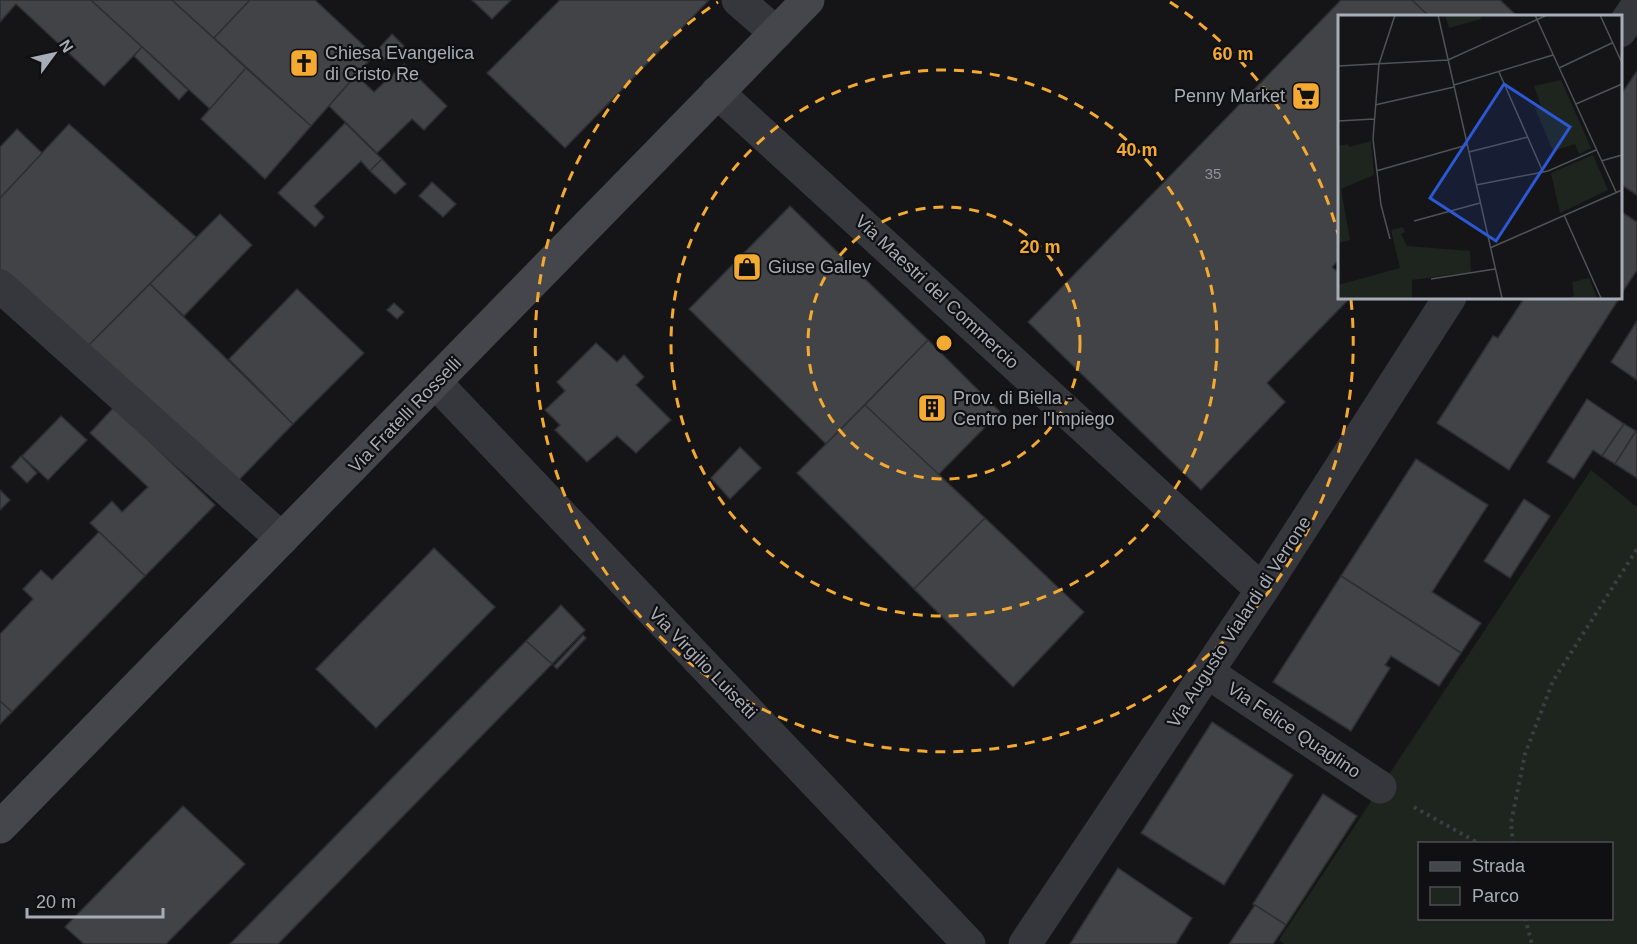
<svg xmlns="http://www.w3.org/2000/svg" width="1637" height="944" font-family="Helvetica,sans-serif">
<rect width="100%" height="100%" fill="#151517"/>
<path fill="#1d251e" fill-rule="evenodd" d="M 1591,470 L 1637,507 L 1637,944 L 1284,944 L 1279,940 ZM 1420,844 L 1612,844 L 1612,918 L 1420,918 Z"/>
<g fill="#414347" stroke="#2f2f33" stroke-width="1.5">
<path d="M 0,0 L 91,0 L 142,47 L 104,86 L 16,4 L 0,22 Z"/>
<path d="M 91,0 L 172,0 L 246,68 L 210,109 Z"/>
<path d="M 172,0 L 250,0 L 214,38 Z"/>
<path d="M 250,0 L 315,0 L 374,55 L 311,126 L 214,38 Z"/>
<path d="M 472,0 L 511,0 L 492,19 Z"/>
<path d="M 560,0 L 709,0 L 565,148 L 487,73 Z"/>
<path d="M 1341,0 L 1412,0 L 1429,16 L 1340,16 L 1340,259 L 1332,267 L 1340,274 L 1340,297 L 1351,297 L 1267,383 L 1285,402 L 1201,490 L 1028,322 Z"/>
<path d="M 1412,0 L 1500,0 L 1517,16 L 1429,16 Z"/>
<path d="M 392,34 L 404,46 L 394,56 L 391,54 L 384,60 L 380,58 L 375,61 L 371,57 Z"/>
<path d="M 142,47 L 188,90 L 179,100 L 134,56 Z"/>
<path d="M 404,64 L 447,106 L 424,130 L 412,119 L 377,153 L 329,106 L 356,75 L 374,92 Z"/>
<path d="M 246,68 L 311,126 L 265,179 L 201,119 Z"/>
<path d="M 1637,71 L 1637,195 L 1620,184 L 1620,96 Z"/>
<path d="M 345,123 L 382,159 L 370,171 L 361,161 L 314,206 L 324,217 L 315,227 L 278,193 Z"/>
<path d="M 69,124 L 196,237 L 87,347 L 0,269 L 0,198 Z"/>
<path d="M 17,129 L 42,153 L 0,198 L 0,147 Z"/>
<path d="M 382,159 L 406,184 L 395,194 L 370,171 Z"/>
<path d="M 432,182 L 456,204 L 443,217 L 419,196 Z"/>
<path d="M 790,206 L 928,340 L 826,444 L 689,309 Z"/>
<path d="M 1620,211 L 1637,222 L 1637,270 L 1620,296 Z"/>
<path d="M 220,214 L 252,245 L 184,316 L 150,284 Z"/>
<path d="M 150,284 L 293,424 L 238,481 L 87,347 Z"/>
<path d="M 297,289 L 364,353 L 293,424 L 229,359 Z"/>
<path d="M 1525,297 L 1620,297 L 1509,470 L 1437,423 L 1493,336 L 1498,338 Z"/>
<path d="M 394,303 L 404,312 L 397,319 L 387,310 Z"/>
<path d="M 1637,321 L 1637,380 L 1611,362 Z"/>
<path d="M 928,340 L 1000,412 L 938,475 L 865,405 Z"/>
<path d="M 596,343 L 617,362 L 624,355 L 644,377 L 636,385 L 671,420 L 636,453 L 617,436 L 587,462 L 555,430 L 560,425 L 545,410 L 565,391 L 557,382 Z"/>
<path d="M 1587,399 L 1624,424 L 1602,456 L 1593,450 L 1574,479 L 1547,462 Z"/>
<path d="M 865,405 L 985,518 L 914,589 L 797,473 Z"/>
<path d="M 114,407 L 215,505 L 145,576 L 90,523 L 112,501 L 122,512 L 148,487 L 90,433 Z"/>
<path d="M 61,416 L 87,440 L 48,480 L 22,456 Z"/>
<path d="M 1624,424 L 1636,431 L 1615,464 L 1602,456 Z"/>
<path d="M 1636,431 L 1637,432 L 1637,478 L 1615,464 Z"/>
<path d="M 740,447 L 761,468 L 730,499 L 711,478 Z"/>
<path d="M 21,456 L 37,473 L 27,483 L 11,467 Z"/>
<path d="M 1416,459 L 1488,505 L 1432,592 L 1481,623 L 1461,653 L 1341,576 Z"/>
<path d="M 0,490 L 10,500 L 0,510 Z"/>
<path d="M 1524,499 L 1550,516 L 1510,578 L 1484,561 Z"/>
<path d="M 985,518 L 1084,612 L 1013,687 L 914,589 Z"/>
<path d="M 99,532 L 145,576 L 12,712 L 0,701 L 0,634 L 33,599 L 23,589 L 41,570 L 52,580 Z"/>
<path d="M 434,548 L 495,607 L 376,728 L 316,669 Z"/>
<path d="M 1341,576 L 1461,653 L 1439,686 L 1391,656 L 1385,665 L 1390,668 L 1351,731 L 1273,682 Z"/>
<path d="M 561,605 L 585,630 L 552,664 L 526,641 Z"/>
<path d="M 583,635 L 586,638 L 557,669 L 554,666 Z"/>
<path d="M 526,641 L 552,664 L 278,944 L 230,944 Z"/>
<path d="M 0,701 L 12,712 L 0,724 Z"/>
<path d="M 1212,722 L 1293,775 L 1224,885 L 1141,833 Z"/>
<path d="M 1323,794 L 1357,816 L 1286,925 L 1253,904 Z"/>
<path d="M 183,806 L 245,864 L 166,944 L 84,944 L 65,927 Z"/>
<path d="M 1118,868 L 1192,918 L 1176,944 L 1070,944 Z"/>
<path d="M 1255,905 L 1286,925 L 1273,944 L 1229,944 Z"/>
</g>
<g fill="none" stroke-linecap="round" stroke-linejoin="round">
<g stroke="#3c3e43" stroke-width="4" stroke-dasharray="3 4.5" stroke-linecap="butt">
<path d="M 1414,807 L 1480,844"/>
<path d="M 1513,844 L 1511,823 L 1525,754 L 1553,681 L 1637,549"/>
<path d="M 1525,918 L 1532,944"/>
</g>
<g stroke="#36373c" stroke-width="33">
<path d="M 738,0 L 776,33"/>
<path d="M 1620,31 L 1637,6"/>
<path d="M 717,92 L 1262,590"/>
<path d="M 0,286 L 282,539"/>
<path d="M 436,383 L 969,944"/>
<path d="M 1207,672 L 1380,787"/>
<path d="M 1025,944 L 1262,590 L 1450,297"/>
</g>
<path stroke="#44464c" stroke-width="33" d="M 0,827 L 808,0"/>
</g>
<g fill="none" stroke="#f4aa30" stroke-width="3" stroke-dasharray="10 8">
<circle cx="944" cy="343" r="136"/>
<circle cx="944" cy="343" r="273"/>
<path d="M1170 2A409 409 0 0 1 1340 241M1351 300A409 409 0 1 1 718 2"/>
</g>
<defs>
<g id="church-square" transform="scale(1.5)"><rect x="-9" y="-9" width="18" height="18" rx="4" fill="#f4aa30" stroke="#101012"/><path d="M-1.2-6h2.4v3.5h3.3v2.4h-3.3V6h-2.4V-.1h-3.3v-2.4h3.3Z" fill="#111"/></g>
<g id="supermarket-square" transform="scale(1.5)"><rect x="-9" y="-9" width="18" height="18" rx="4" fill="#f4aa30" stroke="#101012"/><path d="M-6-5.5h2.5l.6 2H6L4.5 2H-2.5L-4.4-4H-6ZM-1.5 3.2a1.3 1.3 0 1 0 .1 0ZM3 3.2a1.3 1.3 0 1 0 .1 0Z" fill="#111"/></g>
<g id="shop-square" transform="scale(1.5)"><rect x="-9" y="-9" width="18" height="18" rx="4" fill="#f4aa30" stroke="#101012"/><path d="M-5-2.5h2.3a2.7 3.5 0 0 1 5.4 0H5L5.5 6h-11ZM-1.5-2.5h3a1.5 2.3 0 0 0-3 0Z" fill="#111"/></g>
<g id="building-square" transform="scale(1.5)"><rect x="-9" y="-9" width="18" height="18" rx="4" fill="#f4aa30" stroke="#101012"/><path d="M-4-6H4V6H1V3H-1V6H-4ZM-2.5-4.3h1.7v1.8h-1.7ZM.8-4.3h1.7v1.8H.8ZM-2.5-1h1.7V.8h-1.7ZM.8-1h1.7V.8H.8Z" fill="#111"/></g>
</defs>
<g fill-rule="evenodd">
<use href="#church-square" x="304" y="63"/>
<use href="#supermarket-square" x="1306" y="96"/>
<use href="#shop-square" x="747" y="267"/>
<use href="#building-square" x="932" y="408"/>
</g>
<g text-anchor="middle" stroke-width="4.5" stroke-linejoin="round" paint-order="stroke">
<g font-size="15" fill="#8e929b">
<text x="1213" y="179">35</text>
</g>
<g font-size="18" fill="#a7adb7" stroke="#101012" text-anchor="start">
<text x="325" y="59">Chiesa Evangelica<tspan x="325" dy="21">di Cristo Re</tspan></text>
<text x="1285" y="102" text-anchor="end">Penny Market</text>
<text x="768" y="273">Giuse Galley</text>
<text x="953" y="404">Prov. di Biella -<tspan x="953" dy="21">Centro per l'Impiego</tspan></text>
</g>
<g font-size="18" fill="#a7adb7" stroke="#101012">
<text transform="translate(937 292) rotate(43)" y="6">Via Maestri del Commercio</text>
<text transform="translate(405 415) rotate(-46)" y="6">Via Fratelli Rosselli</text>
<text transform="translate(1239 622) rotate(-57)" y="6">Via Augusto Vialardi di Verrone</text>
<text transform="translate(703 663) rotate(46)" y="6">Via Virgilio Luisetti</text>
<text transform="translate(1294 730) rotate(34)" y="6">Via Felice Quaglino</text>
</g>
</g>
<g transform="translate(1338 15)">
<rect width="284" height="284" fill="#151517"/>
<path d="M 107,0 L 142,0 L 143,4 L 111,13 ZM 223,65 L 253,133 L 241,139 L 237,129 L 215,136 L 197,93 L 203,91 L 196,71 ZM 33,126 L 36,160 L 3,174 L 12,225 L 0,228 L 0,131 L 10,129 L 11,132 ZM 255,140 L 270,175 L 222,198 L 213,158 ZM 65,212 L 67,217 L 63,219 L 69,231 L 132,236 L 133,257 L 74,265 L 74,283 L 0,283 L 0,270 L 62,253 L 53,215 ZM 251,263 L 259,283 L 229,283 L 236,281 L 234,267 Z" fill="#1d251e"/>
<path fill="none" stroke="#4f5257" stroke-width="1.5" d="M 100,0 L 164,283M 197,0 L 278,177M 262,0 L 284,48M 0,51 L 110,45 L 209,0M 221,53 L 274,28M 161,57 L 205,157M 116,70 L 215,40M 238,89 L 284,69M 37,90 L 116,72M 0,106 L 36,104M 131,137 L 190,122M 263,146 L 284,140M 38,156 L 129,130M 138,170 L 210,156 L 258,135M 226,200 L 263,283M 76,206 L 142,188M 52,224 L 43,190 L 35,124 L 41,49 L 57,0M 152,233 L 284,175M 93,264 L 157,254"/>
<path fill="#2b58d5" fill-opacity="0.15" stroke="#2b58d5" stroke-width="3" d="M 166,69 L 232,112 L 158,226 L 92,183 Z"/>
<rect width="284" height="284" fill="none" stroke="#a7adb7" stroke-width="3"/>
</g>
<circle cx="944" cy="343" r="9" fill="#f4aa30" stroke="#101012" stroke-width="3"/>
<g font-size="18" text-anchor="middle" font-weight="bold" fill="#f4aa30" stroke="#101012" stroke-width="4.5" stroke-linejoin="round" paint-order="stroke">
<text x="1233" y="60">60 m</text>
<text x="1137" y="156">40 m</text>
<text x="1040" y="253">20 m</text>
</g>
<rect x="1418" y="842" width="195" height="78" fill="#101012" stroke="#4c4f54" stroke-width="1.5"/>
<rect x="1430" y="862" width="30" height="9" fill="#44464c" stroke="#4c4f54" stroke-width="1.5"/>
<text x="1472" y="872" font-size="18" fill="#a7adb7">Strada</text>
<rect x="1430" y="887" width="30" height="18" fill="#1d251e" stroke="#4c4f54" stroke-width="1.5"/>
<text x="1472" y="902" font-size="18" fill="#a7adb7">Parco</text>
<g transform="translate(54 54) rotate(57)" stroke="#101012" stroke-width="4.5" paint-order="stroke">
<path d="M0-4.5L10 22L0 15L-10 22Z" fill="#a7adb7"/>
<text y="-9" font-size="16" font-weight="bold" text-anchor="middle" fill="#a7adb7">N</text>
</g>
<path d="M27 908v9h136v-9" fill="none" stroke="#a7adb7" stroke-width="3"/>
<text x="36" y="908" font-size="18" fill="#a7adb7" stroke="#101012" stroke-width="4.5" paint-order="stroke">20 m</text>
</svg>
